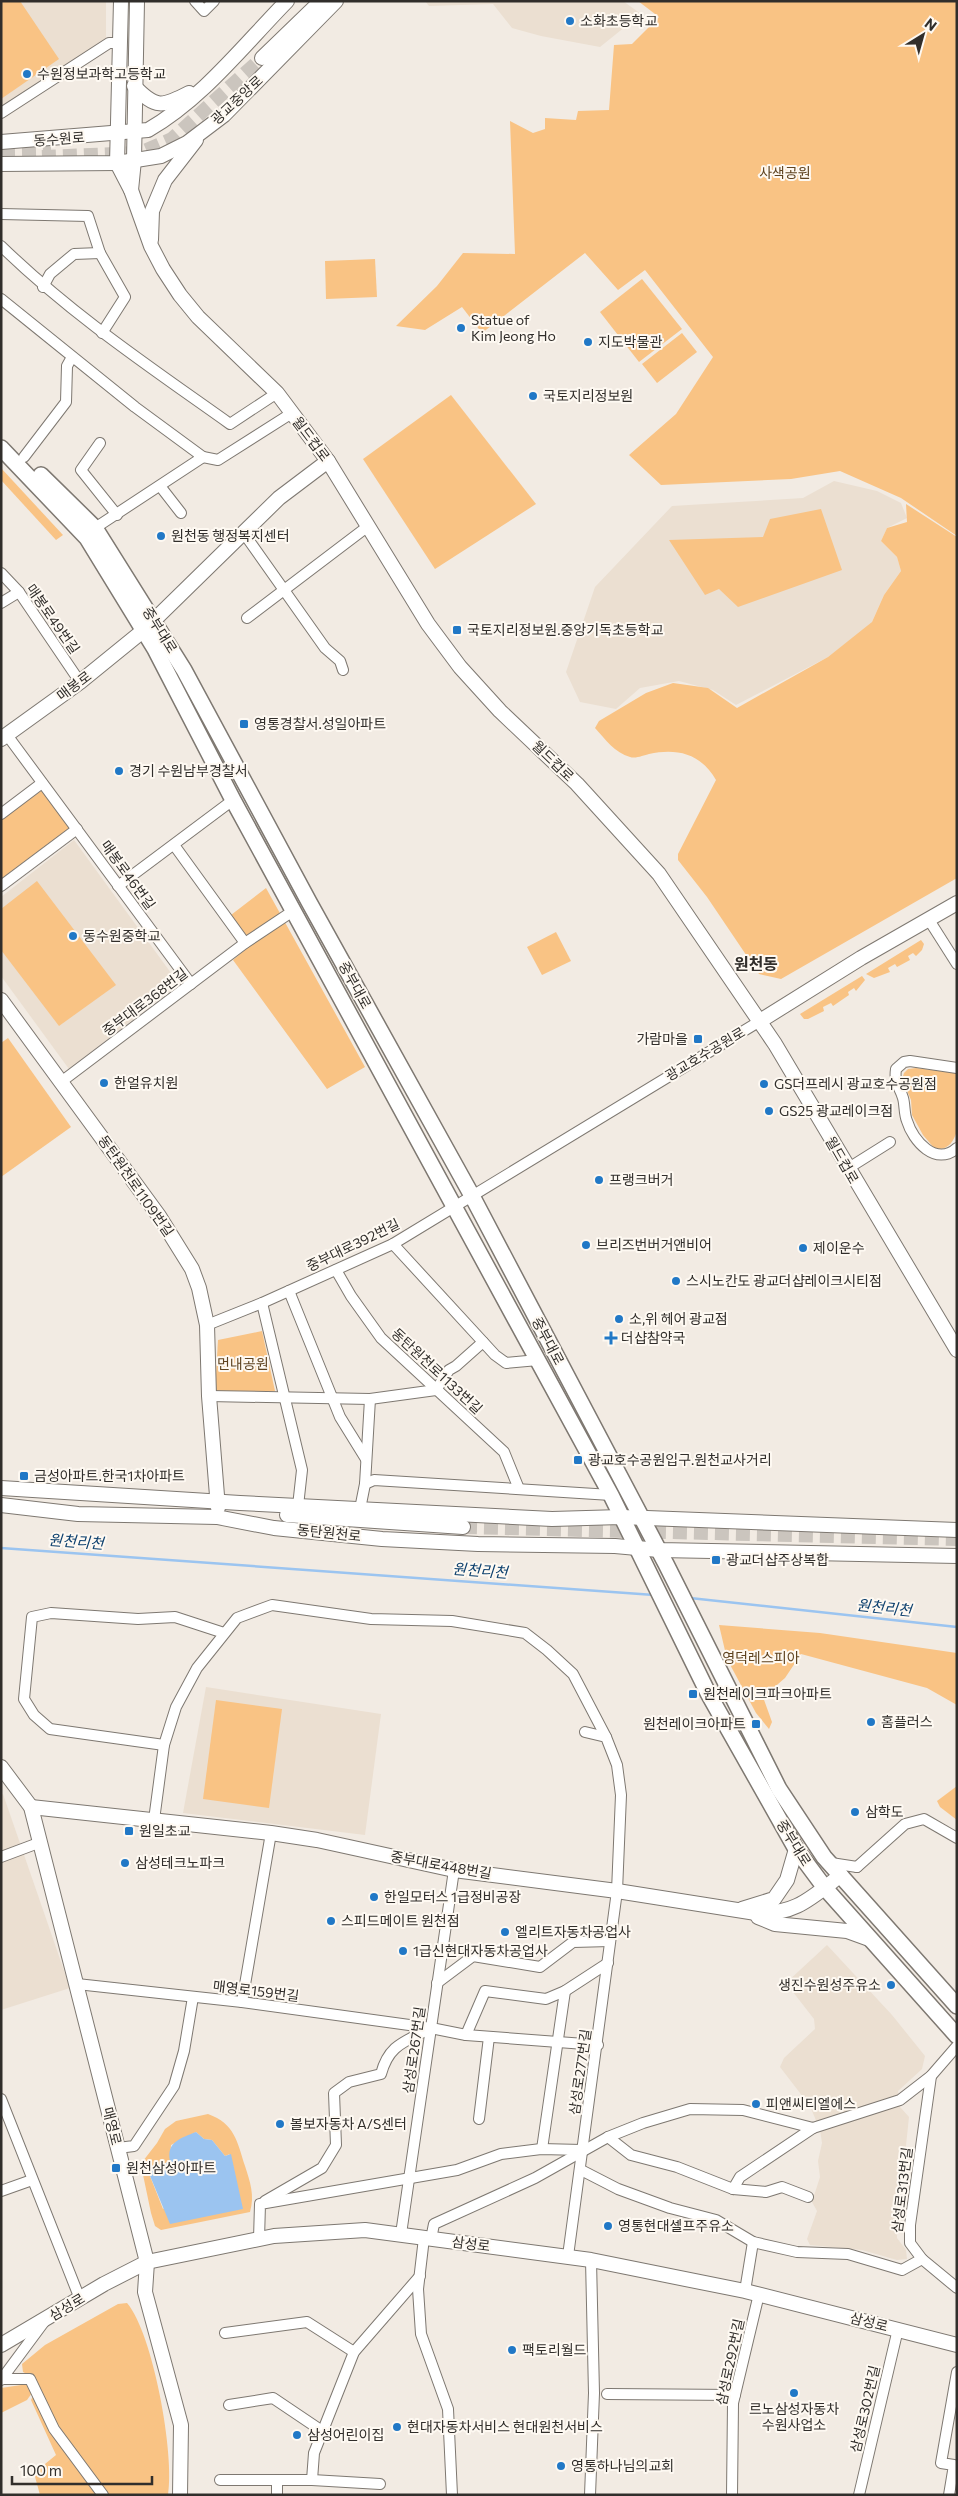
<svg xmlns="http://www.w3.org/2000/svg" width="958" height="2496" font-family="Commissioner,'Noto Sans KR',sans-serif">
<rect width="100%" height="100%" fill="#f2ebe3"/>
<g fill="#ebdfd1">
<path d="M 1,1 L 106,1 L 106,39 L 1,108 Z"/>
<path d="M 425,1 L 623,1 L 641,14 L 600,47 L 541,36 L 512,28 L 493,4 L 429,6 Z"/>
<path d="M 834,481 L 877,491 L 901,503 L 907,518 L 887,528 L 881,541 L 897,557 L 901,571 L 884,595 L 871,624 L 828,657 L 736,705 L 713,690 L 679,681 L 640,688 L 616,709 L 580,702 L 566,672 L 595,587 L 672,506 L 803,498 Z"/>
<path d="M 74,840 L 179,984 L 69,1069 L 1,976 L 1,897 Z"/>
<path d="M 206,1687 L 381,1714 L 365,1835 L 183,1813 Z"/>
<path d="M 3,1794 L 70,1988 L 1,2010 L 1,1795 Z"/>
<path d="M 827,1945 L 892,2015 L 925,2056 L 922,2069 L 898,2091 L 900,2107 L 909,2117 L 897,2231 L 897,2238 L 906,2250 L 907,2259 L 897,2260 L 862,2250 L 810,2245 L 807,2239 L 817,2211 L 812,2202 L 820,2177 L 818,2161 L 822,2143 L 820,2130 L 810,2106 L 780,2067 L 784,2058 L 815,2029 L 814,2019 L 786,1983 Z"/>
</g>
<g fill="#f9c384" fill-rule="evenodd">
<path d="M 1,1 L 20,1 L 59,59 L 1,99 Z"/>
<path d="M 638,1 L 957,1 L 957,536 L 901,498 L 840,471 L 791,479 L 661,485 L 629,455 L 676,414 L 713,357 L 645,270 L 618,290 L 585,253 L 482,333 L 462,307 L 425,330 L 396,326 L 437,286 L 463,253 L 515,254 L 510,121 L 533,133 L 545,129 L 545,118 L 576,120 L 578,111 L 609,110 L 614,45 L 632,44 L 659,17 Z"/>
<path d="M 375,259 L 377,297 L 326,299 L 325,261 Z"/>
<path d="M 642,279 L 682,329 L 639,362 L 600,312 Z"/>
<path d="M 682,333 L 697,352 L 657,383 L 642,364 Z"/>
<path d="M 451,395 L 536,504 L 435,569 L 363,459 Z"/>
<path d="M 1,468 L 63,535 L 56,540 L 1,480 Z"/>
<path d="M 906,504 L 957,537 L 957,878 L 781,979 L 759,974 L 707,897 L 678,860 L 678,854 L 716,780 C 701,754 678,748 649,754 C 644,755 636,759 630,757 C 615,753 605,739 595,728 L 599,721 L 646,693 L 673,683 L 708,688 L 737,708 L 828,657 L 872,622 L 884,595 L 901,571 L 897,557 L 881,541 L 887,528 L 907,522 Z"/>
<path d="M 821,509 L 842,570 L 738,607 L 719,589 L 705,595 L 669,540 L 763,537 L 770,519 Z"/>
<path d="M 42,790 L 70,828 L 1,879 L 1,820 Z"/>
<path d="M 37,881 L 116,985 L 59,1026 L 1,950 L 1,909 Z"/>
<path d="M 266,888 L 365,1067 L 327,1089 L 233,960 L 252,944 L 231,915 Z"/>
<path d="M 556,932 L 571,961 L 542,975 L 527,947 Z"/>
<path d="M 921,940 L 924,944 L 922,950 L 916,956 L 913,953 L 908,956 L 910,960 L 897,967 L 895,964 L 888,968 L 890,972 L 874,978 L 866,974 Z"/>
<path d="M 862,976 L 865,980 L 856,991 L 854,988 L 848,992 L 849,995 L 833,1006 L 831,1003 L 823,1007 L 824,1011 L 808,1019 L 804,1019 L 800,1014 Z"/>
<path d="M 8,1038 L 71,1127 L 1,1177 L 1,1043 Z"/>
<path d="M 916,1068 L 957,1073 L 957,1131 C 953,1142 949,1150 935,1149 L 923,1135 L 912,1115 L 911,1100 L 902,1079 L 904,1073 L 908,1069 Z"/>
<path d="M 262,1331 L 275,1391 L 215,1391 L 218,1340 Z"/>
<path d="M 719,1625 L 820,1633 L 957,1653 L 957,1705 L 927,1688 L 801,1654 L 785,1678 L 763,1697 L 772,1722 L 769,1729 L 756,1713 L 727,1659 Z"/>
<path d="M 216,1700 L 282,1709 L 269,1808 L 203,1799 Z"/>
<path d="M 957,1786 L 957,1820 L 940,1807 L 937,1801 Z"/>
<path d="M 208,2114 C 235,2124 237,2141 245,2166 C 250,2182 255,2195 250,2212 L 161,2230 L 155,2226 L 151,2213 L 142,2170 L 143,2161 L 157,2143 L 165,2129 L 176,2121 ZM 196,2132 L 204,2139 L 212,2140 L 225,2156 L 230,2154 L 163,2209 L 148,2171 L 170,2161 L 171,2145 Z"/>
<path d="M 127,2303 C 153,2333 175,2455 168,2495 L 107,2495 L 62,2431 L 47,2406 L 35,2378 L 23,2372 L 22,2364 L 45,2345 L 118,2304 Z"/>
<path d="M 28,2384 L 34,2390 L 27,2400 L 1,2413 L 1,2388 Z"/>
<path d="M 33,2396 L 98,2495 L 40,2495 L 34,2473 L 56,2455 L 31,2400 Z"/>
</g>
<path fill="#9bc4f0" d="M 196,2132 L 204,2139 L 212,2140 L 225,2156 L 231,2154 L 243,2209 L 170,2224 L 148,2171 L 170,2161 C 166,2142 181,2138 196,2132 Z"/>
<g fill="none" stroke-linecap="round" stroke-linejoin="round">
<g stroke="#9bc4f0" stroke-width="2.5">
<path d="M 1,1548 L 654,1595"/>
<path d="M 690,1598 L 957,1627"/>
</g>
<g stroke="#cbc5be" stroke-width="14" stroke-dasharray="14 7" stroke-linecap="butt">
<path d="M 1,153 L 51,152"/>
<path d="M 42,157 L 140,153 L 172,139 L 262,58"/>
<path d="M 463,1527 L 957,1539"/>
</g>
<g stroke="#7e7871" stroke-width="12">
<g id="street">
<path d="M 195,1 L 204,11 L 214,1"/>
<path d="M 1,113 L 109,43 L 119,43"/>
<path d="M 1,214 L 88,216 L 100,253 L 125,297 L 102,333"/>
<path d="M 1,246 C 72,315 150,367 230,424 L 277,393"/>
<path d="M 43,287 L 50,274 L 74,254 L 100,253"/>
<path d="M 1,299 L 135,407 L 203,457 L 95,528"/>
<path d="M 100,443 L 81,470 L 117,515"/>
<path d="M 24,457 L 66,402 L 67,366 L 72,357"/>
<path d="M 203,457 L 218,460 L 292,413"/>
<path d="M 160,486 L 181,513"/>
<path d="M 243,532 L 325,648 L 340,661 L 343,670"/>
<path d="M 1,573 L 19,592 L 80,682"/>
<path d="M 1,603 L 19,592"/>
<path d="M 247,618 L 367,527"/>
<path d="M 7,735 L 191,984"/>
<path d="M 1,814 L 42,783"/>
<path d="M 174,845 L 245,943"/>
<path d="M 1,886 L 77,829"/>
<path d="M 118,886 L 233,800"/>
<path d="M 929,920 L 957,964"/>
<path d="M 957,1068 L 910,1061 L 904,1062 L 896,1069 C 894,1084 899,1085 903,1098 C 905,1105 904,1114 907,1121 C 913,1141 936,1167 957,1148"/>
<path d="M 61,1082 L 245,943 L 293,911"/>
<path d="M 847,1169 L 890,1142"/>
<path d="M 393,1244 L 495,1355 L 506,1363 L 538,1360"/>
<path d="M 336,1270 L 351,1296 L 381,1338 L 504,1452 L 519,1489"/>
<path d="M 289,1291 L 340,1417 L 366,1459"/>
<path d="M 262,1303 L 302,1470 L 298,1506"/>
<path d="M 207,1325 L 262,1303 L 393,1244 L 760,1021"/>
<path d="M 209,1396 L 370,1399 L 436,1390 L 449,1370 L 456,1366 L 483,1342"/>
<path d="M 365,1484 L 374,1480 L 611,1495"/>
<path d="M 360,1509 L 365,1484 L 370,1399"/>
<path d="M 164,1745 L 50,1729 L 34,1715 L 24,1699 L 32,1617 L 51,1613 L 138,1619 L 175,1617 L 224,1633"/>
<path d="M 154,1820 L 164,1745 L 176,1707 L 197,1668 L 237,1618 L 272,1605 L 371,1619 L 452,1621 L 525,1633 L 547,1650 L 573,1674 L 606,1737"/>
<path d="M 1,1857 L 41,1842"/>
<path d="M 831,1863 L 857,1867"/>
<path d="M 857,1867 L 905,1824 L 924,1819 L 957,1838"/>
<path d="M 437,1983 L 473,1956 L 540,1967 L 573,1942 L 610,1941"/>
<path d="M 77,1984 L 242,2002 L 431,2028 L 466,2035 L 598,2045"/>
<path d="M 242,2002 L 271,1833"/>
<path d="M 466,2035 L 485,1991 L 546,1999 L 565,1991 L 608,1963"/>
<path d="M 931,2076 L 910,2225 L 910,2243 L 922,2259 L 957,2288"/>
<path d="M 1,2099 L 80,2299"/>
<path d="M 479,2119 L 489,2037"/>
<path d="M 608,2137 L 631,2155 L 677,2167 L 733,2189 L 740,2177 L 813,2128"/>
<path d="M 118,2148 L 134,2146 L 174,2086 L 184,2051 L 193,1997"/>
<path d="M 542,2149 L 565,1991"/>
<path d="M 581,2170 L 618,2189 L 670,2208 L 716,2220 L 753,2242 L 797,2252 L 848,2254 L 902,2270 L 922,2259"/>
<path d="M 733,2189 L 766,2192 L 782,2187 L 808,2197"/>
<path d="M 1,2191 L 32,2180"/>
<path d="M 265,2201 L 322,2168 L 336,2145 L 334,2093 L 349,2082 L 381,2074 C 389,2044 405,2042 431,2028"/>
<path d="M 401,2234 L 454,1870"/>
<path d="M 424,2238 L 418,2289 L 421,2334 L 448,2409 L 452,2495"/>
<path d="M 259,2239 L 260,2204 L 457,2170 L 501,2154 L 541,2149 L 582,2150"/>
<path d="M 431,2239 L 434,2224 L 535,2178 L 608,2137 L 643,2123 L 690,2109 L 743,2110 L 813,2128 L 900,2100 L 931,2076 L 957,2046"/>
<path d="M 568,2256 L 617,1891 L 621,1795 L 617,1765 L 606,1737 L 585,1732"/>
<path d="M 745,2291 L 753,2242"/>
<path d="M 225,2333 L 307,2322 L 354,2352"/>
<path d="M 3,2379 L 30,2379 L 54,2429 L 103,2495"/>
<path d="M 1,2380 L 44,2322"/>
<path d="M 607,2394 L 735,2395"/>
<path d="M 229,2405 L 273,2398 L 322,2431"/>
<path d="M 220,2480 L 312,2480 L 380,2484"/>
<path d="M 277,2480 L 277,2495"/>
<path d="M 312,2480 L 314,2453 L 354,2352 L 420,2276"/>
<path d="M 590,2495 L 594,2393 L 591,2260"/>
<path d="M 732,2495 L 733,2403 L 759,2294"/>
<path d="M 859,2495 L 898,2329"/>
<path d="M 949,2495 L 954,2465 L 941,2463 L 957,2372"/>
</g>
</g>
<g stroke="#7e7871" stroke-width="16">
<g id="secondary">
<path d="M 121,1 L 117,163 L 131,190 L 151,246 L 163,269 L 180,295 L 198,317 L 277,393 L 328,461 L 428,624 L 460,667 L 500,711 L 577,784 L 659,874 L 775,1044 L 957,1350"/>
<path d="M 262,58 L 321,1"/>
<path d="M 134,86 C 156,109 162,107 189,93"/>
<path d="M 1,142 L 148,130 C 202,99 243,46 287,1"/>
<path d="M 1,164 L 117,163 L 161,156 L 187,143 L 224,115 L 336,1"/>
<path d="M 131,190 L 134,160 L 137,1"/>
<path d="M 151,240 L 152,211 L 165,180 L 196,140"/>
<path d="M 1,739 L 80,682 L 144,630 L 279,498 L 328,461"/>
<path d="M 1,1000 L 159,1216 L 192,1269 L 199,1288 L 207,1325 L 209,1396 L 218,1508"/>
<path d="M 760,1021 L 861,958 L 957,903"/>
<path d="M 1,1488 L 240,1503 L 552,1519 L 621,1517 L 957,1530"/>
<path d="M 1,1505 L 78,1514 L 217,1517 L 274,1528 L 382,1539 L 478,1544 L 615,1546 L 659,1550 L 957,1556"/>
<path d="M 287,1515 L 463,1527"/>
<path d="M 1,1767 L 31,1807 L 147,2262 L 145,2292 L 181,2425 L 180,2495"/>
<path d="M 31,1807 L 271,1833 L 317,1840 L 454,1870 L 617,1891 L 756,1913 C 795,1915 811,1898 841,1875"/>
<path d="M 742,1909 L 774,1899 L 787,1880 L 796,1849"/>
<path d="M 758,1917 L 775,1924 L 847,1931 L 869,1939"/>
<path d="M 1,2345 L 104,2284 L 147,2262 L 274,2236 L 365,2230 L 591,2260 L 745,2291 L 957,2345"/>
</g>
</g>
<g stroke="#7e7871" stroke-width="18">
<g id="primary">
<path d="M 1,448 L 87,538 L 155,649 L 233,800 L 611,1495 L 708,1693 L 796,1849 L 825,1888 L 957,2036"/>
<path d="M 41,475 L 95,528 L 184,670 L 309,902 L 471,1194 L 666,1564 L 779,1789 L 824,1857 L 957,2006"/>
</g>
</g>
<use href="#street" stroke="#fff" stroke-width="10"/>
<use href="#secondary" stroke="#fff" stroke-width="14"/>
<use href="#primary" stroke="#fff" stroke-width="15"/>
</g>
<g fill="#2178c6" stroke="#fef9f2" stroke-width="2">
<circle cx="570" cy="21" r="5"/>
<circle cx="27" cy="74" r="5"/>
<circle cx="461" cy="328" r="5"/>
<circle cx="588" cy="342" r="5"/>
<circle cx="533" cy="396" r="5"/>
<circle cx="161" cy="536" r="5"/>
<rect x="452" y="625" width="10" height="10" rx="2.5"/>
<rect x="239" y="719" width="10" height="10" rx="2.5"/>
<circle cx="119" cy="771" r="5"/>
<circle cx="73" cy="936" r="5"/>
<rect x="693" y="1034" width="10" height="10" rx="2.5"/>
<circle cx="104" cy="1083" r="5"/>
<circle cx="764" cy="1084" r="5"/>
<circle cx="769" cy="1111" r="5"/>
<circle cx="599" cy="1180" r="5"/>
<circle cx="586" cy="1245" r="5"/>
<circle cx="803" cy="1248" r="5"/>
<circle cx="676" cy="1281" r="5"/>
<circle cx="619" cy="1319" r="5"/>
<path d="M608.5 1330.5h5v5h5v5h-5v5h-5v-5h-5v-5h5z"/>
<rect x="573" y="1455" width="10" height="10" rx="2.5"/>
<rect x="19" y="1471" width="10" height="10" rx="2.5"/>
<rect x="711" y="1555" width="10" height="10" rx="2.5"/>
<rect x="688" y="1689" width="10" height="10" rx="2.5"/>
<circle cx="871" cy="1722" r="5"/>
<rect x="751" y="1719" width="10" height="10" rx="2.5"/>
<circle cx="855" cy="1812" r="5"/>
<rect x="124" y="1826" width="10" height="10" rx="2.5"/>
<circle cx="125" cy="1863" r="5"/>
<circle cx="374" cy="1897" r="5"/>
<circle cx="331" cy="1921" r="5"/>
<circle cx="505" cy="1932" r="5"/>
<circle cx="403" cy="1951" r="5"/>
<circle cx="891" cy="1985" r="5"/>
<circle cx="756" cy="2104" r="5"/>
<circle cx="280" cy="2124" r="5"/>
<rect x="111" y="2163" width="10" height="10" rx="2.5"/>
<circle cx="608" cy="2226" r="5"/>
<circle cx="512" cy="2350" r="5"/>
<circle cx="794" cy="2393" r="5"/>
<circle cx="397" cy="2427" r="5"/>
<circle cx="297" cy="2435" r="5"/>
<circle cx="561" cy="2466" r="5"/>
</g>
<g text-anchor="middle" stroke-width="4" stroke-linejoin="round" paint-order="stroke">
<g font-size="14" fill="#312e2b" stroke="#fef9f2" text-anchor="start">
<text x="580" y="26">소화초등학교</text>
<text x="37" y="79">수원정보과학고등학교</text>
<text x="471" y="325">Statue of<tspan x="471" dy="16">Kim Jeong Ho</tspan></text>
<text x="598" y="347">지도박물관</text>
<text x="543" y="401">국토지리정보원</text>
<text x="171" y="541">원천동 행정복지센터</text>
<text x="467" y="635">국토지리정보원.중앙기독초등학교</text>
<text x="254" y="729">영통경찰서.성일아파트</text>
<text x="129" y="776">경기 수원남부경찰서</text>
<text x="83" y="941">동수원중학교</text>
<text x="688" y="1044" text-anchor="end">가람마을</text>
<text x="114" y="1088">한얼유치원</text>
<text x="774" y="1089">GS더프레시 광교호수공원점</text>
<text x="779" y="1116">GS25 광교레이크점</text>
<text x="609" y="1185">프랭크버거</text>
<text x="596" y="1250">브리즈번버거앤비어</text>
<text x="813" y="1253">제이운수</text>
<text x="686" y="1286">스시노칸도 광교더샵레이크시티점</text>
<text x="629" y="1324">소,위 헤어 광교점</text>
<text x="621" y="1343">더샵참약국</text>
<text x="588" y="1465">광교호수공원입구.원천교사거리</text>
<text x="34" y="1481">금성아파트.한국1차아파트</text>
<text x="726" y="1565">광교더샵주상복합</text>
<text x="703" y="1699">원천레이크파크아파트</text>
<text x="881" y="1727">홈플러스</text>
<text x="746" y="1729" text-anchor="end">원천레이크아파트</text>
<text x="865" y="1817">삼학도</text>
<text x="139" y="1836">원일초교</text>
<text x="135" y="1868">삼성테크노파크</text>
<text x="384" y="1902">한일모터스 1급정비공장</text>
<text x="341" y="1926">스피드메이트 원천점</text>
<text x="515" y="1937">엘리트자동차공업사</text>
<text x="413" y="1956">1급신현대자동차공업사</text>
<text x="881" y="1990" text-anchor="end">생진수원성주유소</text>
<text x="766" y="2109">피앤씨티엘에스</text>
<text x="290" y="2129">볼보자동차 A/S센터</text>
<text x="126" y="2173">원천삼성아파트</text>
<text x="618" y="2231">영통현대셀프주유소</text>
<text x="522" y="2355">팩토리월드</text>
<text x="794" y="2414" text-anchor="middle">르노삼성자동차<tspan x="794" dy="16">수원사업소</tspan></text>
<text x="407" y="2432">현대자동차서비스 현대원천서비스</text>
<text x="307" y="2440">삼성어린이집</text>
<text x="571" y="2471">영통하나님의교회</text>
</g>
<g font-size="14" fill="#312e2b" stroke="#fef9f2">
<text transform="translate(237 100) rotate(-43)" y="5">광교중앙로</text>
<text transform="translate(59 139) rotate(-4)" y="5">동수원로</text>
<text transform="translate(311 439) rotate(53)" y="5">월드컵로</text>
<text transform="translate(53 619) rotate(55)" y="5">매봉로49번길</text>
<text transform="translate(160 630) rotate(58)" y="5">중부대로</text>
<text transform="translate(74 686) rotate(-37)" y="5">매봉로</text>
<text transform="translate(553 761) rotate(44)" y="5">월드컵로</text>
<text transform="translate(128 875) rotate(54)" y="5">매봉로46번길</text>
<text transform="translate(355 985) rotate(61)" y="5">중부대로</text>
<text transform="translate(145 1002) rotate(-37)" y="5">중부대로368번길</text>
<text transform="translate(705 1054) rotate(-31)" y="5">광교호수공원로</text>
<text transform="translate(842 1160) rotate(60)" y="5">월드컵로</text>
<text transform="translate(136 1186) rotate(55)" y="5">동탄원천로1109번길</text>
<text transform="translate(353 1245) rotate(-26)" y="5">중부대로392번길</text>
<text transform="translate(548 1341) rotate(62)" y="5">중부대로</text>
<text transform="translate(437 1371) rotate(43)" y="5">동탄원천로1133번길</text>
<text transform="translate(329 1533) rotate(6)" y="5">동탄원천로</text>
<text transform="translate(794 1843) rotate(58)" y="5">중부대로</text>
<text transform="translate(441 1865) rotate(10)" y="5">중부대로448번길</text>
<text transform="translate(256 1991) rotate(7)" y="5">매영로159번길</text>
<text transform="translate(414 2050) rotate(-82)" y="5">삼성로267번길</text>
<text transform="translate(580 2072) rotate(-82)" y="5">삼성로277번길</text>
<text transform="translate(112 2126) rotate(76)" y="5">매영로</text>
<text transform="translate(902 2190) rotate(-83)" y="5">삼성로313번길</text>
<text transform="translate(471 2244) rotate(7)" y="5">삼성로</text>
<text transform="translate(67 2307) rotate(-31)" y="5">삼성로</text>
<text transform="translate(869 2322) rotate(14)" y="5">삼성로</text>
<text transform="translate(730 2362) rotate(-78)" y="5">삼성로292번길</text>
<text transform="translate(865 2409) rotate(-77)" y="5">삼성로302번길</text>
</g>
<g font-size="14" fill="#5f4320" stroke="#fef9f2">
<text x="785" y="178">사색공원</text>
<text x="243" y="1369">먼내공원</text>
<text x="761" y="1663">영덕레스피아</text>
</g>
<g font-size="15" font-style="italic" fill="#0d406e" stroke="#fef9f2">
<text transform="translate(76 1542) rotate(4)" y="5">원천리천</text>
<text transform="translate(480 1571) rotate(4)" y="5">원천리천</text>
<text transform="translate(884 1608) rotate(6)" y="5">원천리천</text>
</g>
<g font-size="16" font-weight="bold" fill="#312e2b" stroke="#fef9f2">
<text x="756" y="970">원천동</text>
</g>
</g>
<rect width="958" height="2496" fill="none" stroke="#312e2b" stroke-width="5"/>
<g transform="translate(923 35) rotate(37)" stroke="#fef9f2" stroke-width="4" paint-order="stroke">
<path d="M0-4L9 19L0 12L-9 19Z" fill="#312e2b"/>
<text y="-8" font-size="14" font-weight="bold" text-anchor="middle" fill="#312e2b">N</text>
</g>
<path d="M12 2476v8h140v-8" fill="none" stroke="#312e2b" stroke-width="2.5"/>
<text x="20" y="2476" font-size="15" fill="#312e2b" stroke="#fef9f2" stroke-width="4" paint-order="stroke">100 m</text>
</svg>
